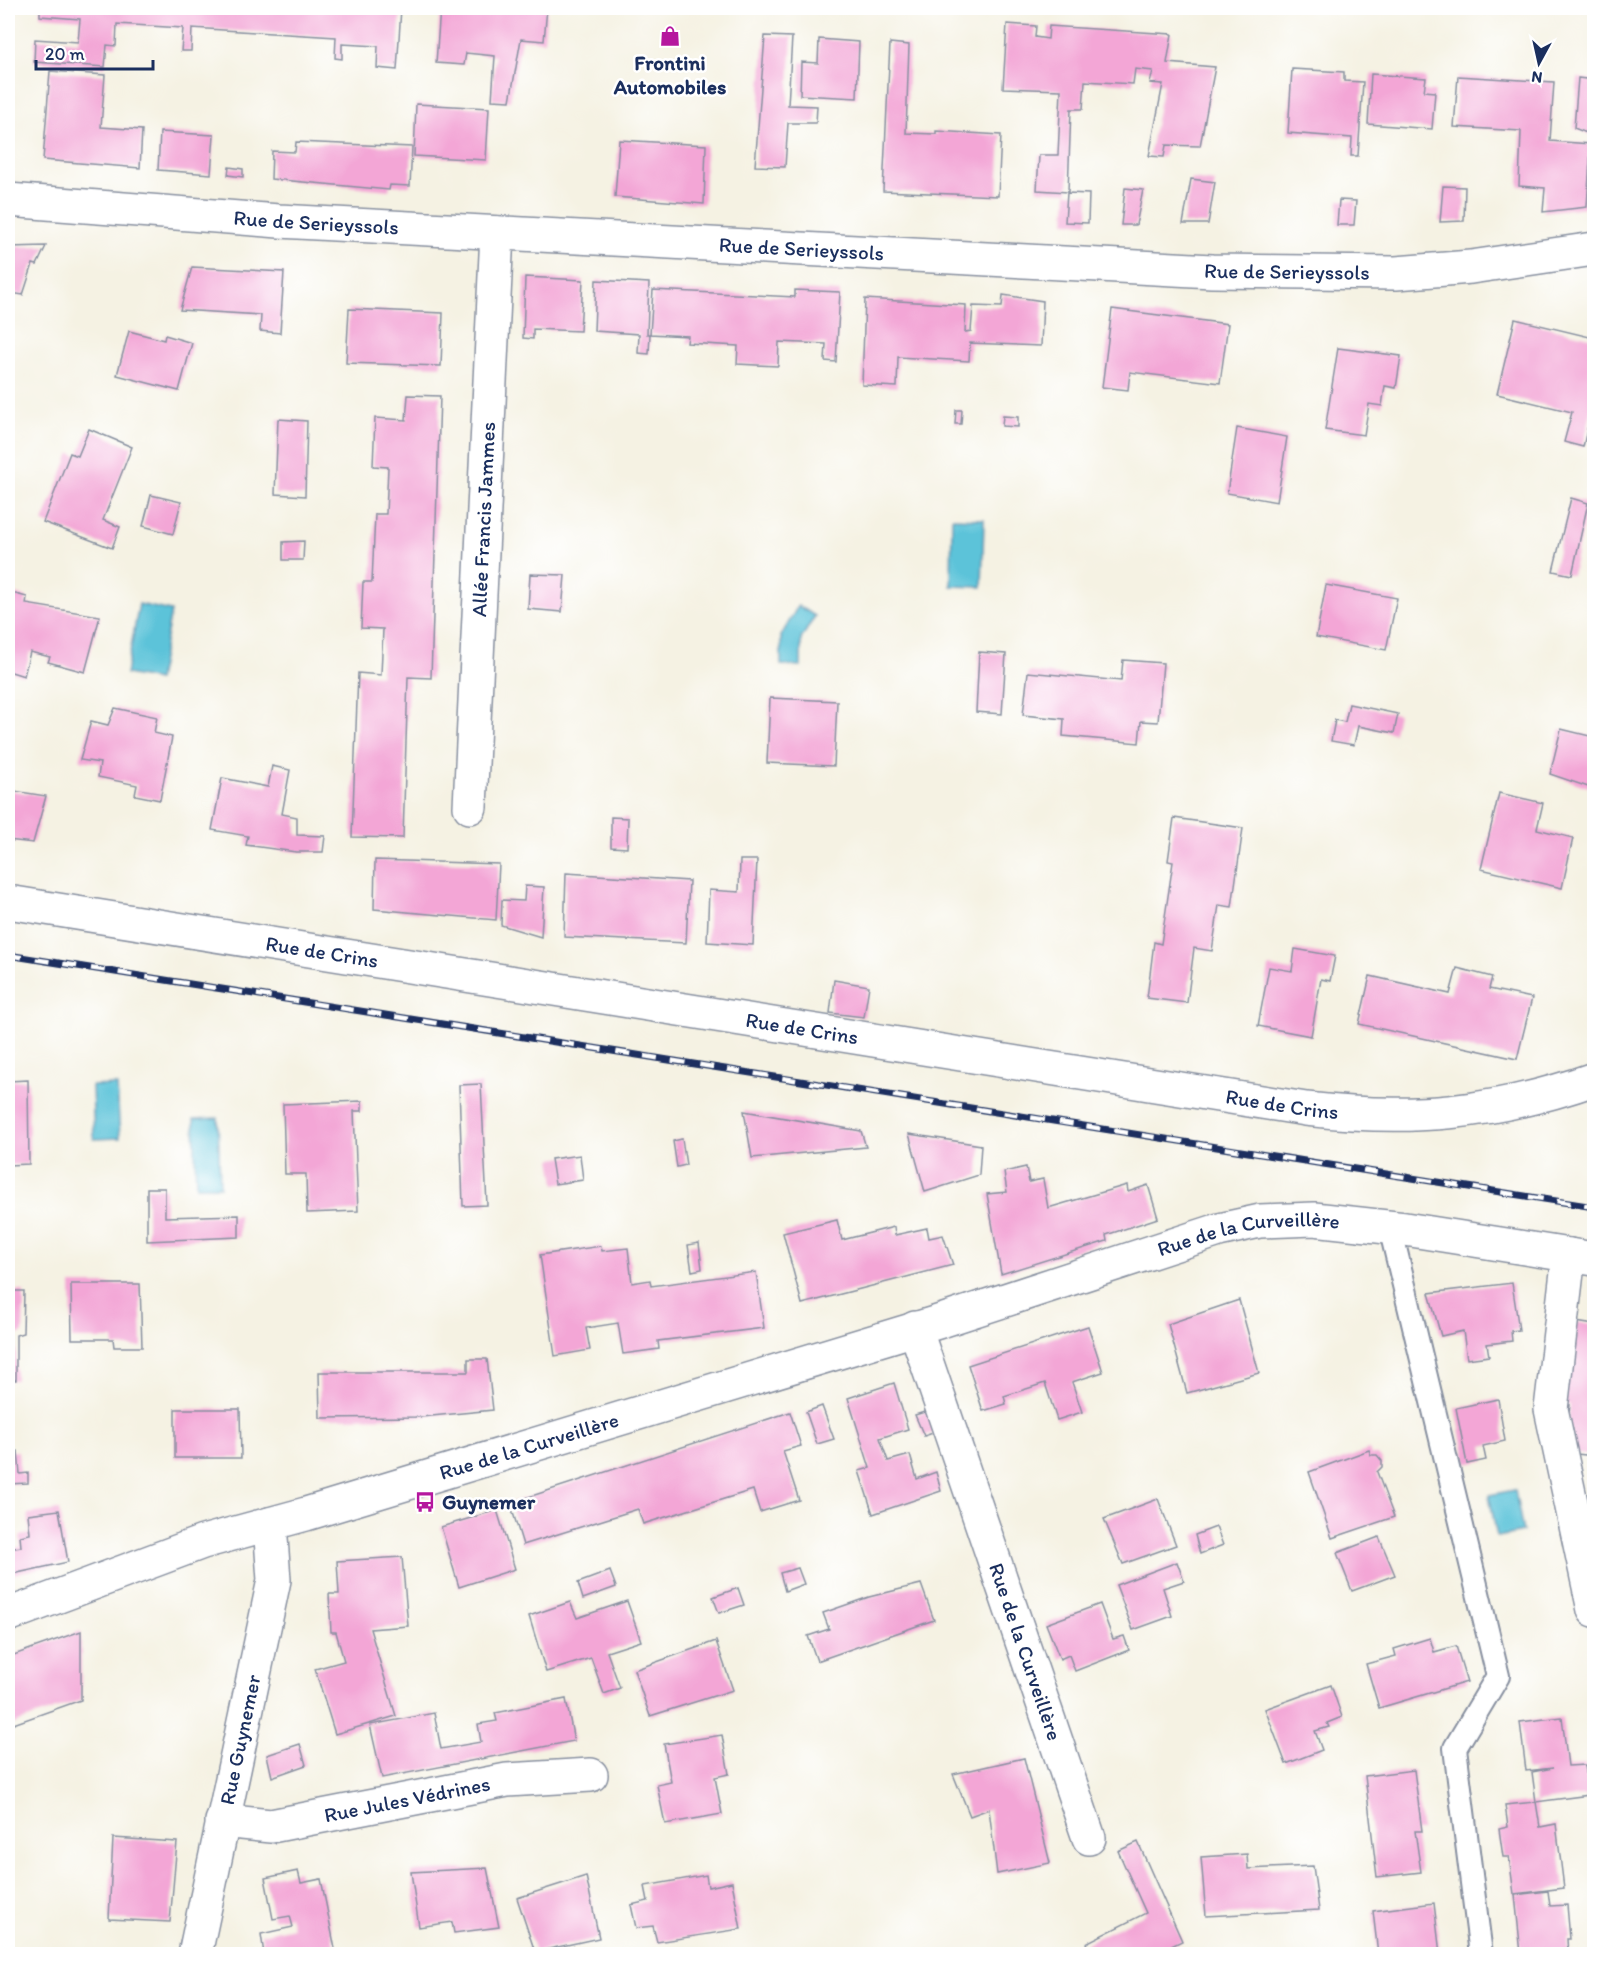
<svg xmlns="http://www.w3.org/2000/svg" width="1602" height="1962" font-family="Itim,sans-serif">
<rect width="100%" height="100%" fill="#fff"/>
<filter id="ink" filterUnits="userSpaceOnUse"><feTurbulence type="fractalNoise" baseFrequency=".0167" numOctaves="2"/><feDisplacementMap in="SourceGraphic" scale="12" xChannelSelector="R" yChannelSelector="G"/><feConvolveMatrix kernelMatrix="1 2 1 2 8 2 1 2 1" color-interpolation-filters="sRGB"/></filter>
<filter id="wash" filterUnits="userSpaceOnUse"><feTurbulence type="fractalNoise" baseFrequency=".008" numOctaves="4" result="noise"/><feDisplacementMap in="SourceGraphic" scale="24" xChannelSelector="R" yChannelSelector="G"/><feGaussianBlur stdDeviation="1.35" result="paint"/><feColorMatrix in="noise" values="0 0 0 0 0 0 0 0 0 0 0 0 0 0 0 0 0 1.4 0 .05"/><feComposite in="paint" operator="in"/></filter>
<g filter="url(#wash)">
<rect width="100%" height="100%" fill="#f5f2e3"/>
<g fill="#5cc3d9" stroke="#3c799c" stroke-width="1.5">
<path d="M 952,518 L 984,519 L 982,587 L 951,586 Z"/>
<path d="M 139,604 L 171,611 L 158,680 L 126,674 Z"/>
<path d="M 798,606 L 815,616 L 801,639 L 801,666 L 781,665 L 781,636 Z"/>
<path d="M 117,1085 L 120,1138 L 94,1139 L 92,1086 Z"/>
<path d="M 218,1118 L 220,1186 L 196,1186 L 194,1119 Z"/>
<path d="M 1515,1490 L 1523,1532 L 1497,1537 L 1489,1495 Z"/>
</g>
<g id="blocks">
<g fill="#f3a6d6">
<path d="M 40,8 L 401,8 L 397,70 L 377,68 L 378,46 L 342,44 L 342,59 L 335,58 L 336,37 L 192,28 L 191,51 L 181,51 L 183,28 L 117,24 L 116,46 L 107,45 L 105,67 L 34,62 L 35,39 L 78,42 L 80,19 L 40,16 Z"/>
<path d="M 440,8 L 547,8 L 544,41 L 521,39 L 510,101 L 492,100 L 495,56 L 466,53 L 464,65 L 436,63 Z"/>
<path d="M 1007,24 L 1036,26 L 1035,37 L 1048,39 L 1049,26 L 1172,34 L 1167,63 L 1215,67 L 1200,146 L 1166,145 L 1164,157 L 1149,156 L 1163,84 L 1150,83 L 1153,71 L 1135,69 L 1133,84 L 1085,81 L 1083,109 L 1071,109 L 1068,192 L 1037,190 L 1039,155 L 1058,155 L 1061,90 L 1003,88 Z"/>
<path d="M 765,36 L 792,37 L 788,105 L 817,106 L 816,123 L 788,123 L 785,167 L 755,166 Z"/>
<path d="M 819,39 L 859,42 L 857,98 L 800,95 L 801,62 L 818,63 Z"/>
<path d="M 890,43 L 909,45 L 906,133 L 936,134 L 936,131 L 1001,135 L 998,196 L 883,191 Z"/>
<path d="M 1292,69 L 1344,72 L 1344,81 L 1363,82 L 1358,156 L 1351,156 L 1352,138 L 1288,133 Z"/>
<path d="M 50,71 L 105,75 L 101,127 L 142,130 L 140,168 L 43,160 Z"/>
<path d="M 1371,74 L 1426,78 L 1424,91 L 1435,92 L 1432,129 L 1368,124 Z"/>
<path d="M 1458,76 L 1554,82 L 1550,141 L 1591,144 L 1587,207 L 1543,212 L 1545,188 L 1519,186 L 1521,131 L 1454,127 Z"/>
<path d="M 1578,78 L 1594,80 L 1594,136 L 1574,128 Z"/>
<path d="M 416,104 L 489,108 L 486,160 L 414,156 Z"/>
<path d="M 160,132 L 214,135 L 211,174 L 158,170 Z"/>
<path d="M 619,140 L 706,145 L 704,204 L 615,197 Z"/>
<path d="M 296,142 L 412,147 L 410,186 L 390,185 L 389,190 L 271,179 L 272,151 L 295,152 Z"/>
<path d="M 229,167 L 243,169 L 243,177 L 228,175 Z"/>
<path d="M 1191,179 L 1215,182 L 1208,224 L 1183,224 Z"/>
<path d="M 1443,186 L 1465,187 L 1464,221 L 1440,222 Z"/>
<path d="M 1125,188 L 1143,190 L 1136,225 L 1121,225 Z"/>
<path d="M 1067,193 L 1089,194 L 1088,223 L 1065,222 Z"/>
<path d="M 1339,200 L 1356,201 L 1354,225 L 1337,225 Z"/>
<path d="M 46,246 L 37,265 L 33,264 L 23,295 L 11,293 L 8,307 L 8,247 Z"/>
<path d="M 192,267 L 284,272 L 280,333 L 260,331 L 261,315 L 180,310 Z"/>
<path d="M 525,277 L 583,280 L 580,331 L 533,329 L 533,339 L 523,338 Z"/>
<path d="M 596,280 L 649,283 L 647,334 L 650,334 L 649,354 L 638,353 L 639,334 L 594,331 Z"/>
<path d="M 653,290 L 795,297 L 795,290 L 840,292 L 836,362 L 825,361 L 826,344 L 779,342 L 778,366 L 737,364 L 738,346 L 687,343 L 688,336 L 650,334 Z"/>
<path d="M 1003,295 L 1043,301 L 1041,346 L 970,343 L 969,361 L 898,357 L 897,387 L 862,385 L 865,299 L 966,305 L 965,332 L 971,331 L 973,306 L 1002,307 Z"/>
<path d="M 349,309 L 443,313 L 441,366 L 346,363 Z"/>
<path d="M 1112,309 L 1228,324 L 1220,383 L 1130,372 L 1128,390 L 1102,387 Z"/>
<path d="M 1515,319 L 1594,338 L 1594,400 L 1583,447 L 1564,442 L 1572,412 L 1497,394 Z"/>
<path d="M 129,331 L 164,340 L 165,335 L 192,343 L 179,391 L 117,375 Z"/>
<path d="M 1338,348 L 1401,356 L 1396,388 L 1385,386 L 1382,406 L 1369,404 L 1364,435 L 1325,430 Z"/>
<path d="M 408,395 L 440,396 L 431,678 L 408,677 L 403,838 L 352,837 L 358,673 L 381,675 L 383,629 L 361,628 L 363,582 L 372,582 L 375,514 L 386,514 L 388,467 L 373,466 L 375,418 L 406,420 Z"/>
<path d="M 956,410 L 962,410 L 961,424 L 955,424 Z"/>
<path d="M 1003,416 L 1018,417 L 1018,427 L 1002,426 Z"/>
<path d="M 278,419 L 307,421 L 305,496 L 275,494 Z"/>
<path d="M 1237,428 L 1287,437 L 1277,502 L 1227,493 Z"/>
<path d="M 89,429 L 132,447 L 103,520 L 120,527 L 112,548 L 43,522 L 70,453 L 78,456 Z"/>
<path d="M 151,495 L 181,502 L 173,534 L 143,526 Z"/>
<path d="M 1571,498 L 1588,503 L 1572,575 L 1553,571 Z"/>
<path d="M 304,541 L 303,560 L 283,560 L 283,542 Z"/>
<path d="M 530,574 L 565,575 L 562,612 L 528,609 Z"/>
<path d="M 1326,585 L 1397,598 L 1386,650 L 1316,637 Z"/>
<path d="M 8,592 L 27,597 L 26,604 L 100,616 L 85,672 L 48,662 L 50,657 L 30,652 L 24,676 L 8,671 Z"/>
<path d="M 979,652 L 1006,654 L 1002,714 L 976,712 Z"/>
<path d="M 1123,660 L 1163,663 L 1158,722 L 1141,721 L 1139,743 L 1063,736 L 1064,719 L 1023,715 L 1028,672 L 1121,681 Z"/>
<path d="M 770,698 L 837,701 L 834,766 L 767,763 Z"/>
<path d="M 1349,704 L 1398,714 L 1394,733 L 1358,726 L 1354,745 L 1331,741 L 1335,720 L 1345,722 Z"/>
<path d="M 115,708 L 157,717 L 154,733 L 172,737 L 160,800 L 135,795 L 137,785 L 98,777 L 100,763 L 80,760 L 91,721 L 108,725 Z"/>
<path d="M 1561,729 L 1594,737 L 1594,789 L 1550,774 Z"/>
<path d="M 272,766 L 290,770 L 282,814 L 297,817 L 297,835 L 325,836 L 323,852 L 296,852 L 246,845 L 248,836 L 212,830 L 222,778 L 268,787 Z"/>
<path d="M 8,790 L 46,796 L 33,843 L 8,840 Z"/>
<path d="M 1499,793 L 1543,803 L 1537,829 L 1573,838 L 1562,888 L 1481,869 Z"/>
<path d="M 611,817 L 628,818 L 627,848 L 611,847 Z"/>
<path d="M 1174,818 L 1243,828 L 1232,907 L 1219,905 L 1212,951 L 1194,948 L 1187,1003 L 1147,998 L 1154,942 L 1161,944 L 1173,862 L 1168,861 Z"/>
<path d="M 375,860 L 499,864 L 496,920 L 374,909 Z"/>
<path d="M 740,860 L 757,860 L 753,945 L 707,942 L 709,890 L 739,892 Z"/>
<path d="M 566,873 L 689,881 L 686,943 L 564,937 Z"/>
<path d="M 525,886 L 544,887 L 541,937 L 501,925 L 502,900 L 524,901 Z"/>
<path d="M 1295,949 L 1335,956 L 1330,981 L 1321,979 L 1311,1036 L 1258,1026 L 1269,967 L 1292,971 Z"/>
<path d="M 1457,968 L 1492,977 L 1489,989 L 1532,998 L 1517,1059 L 1359,1024 L 1370,976 L 1450,994 Z"/>
<path d="M 834,980 L 869,986 L 864,1017 L 830,1013 Z"/>
<path d="M 28,1080 L 29,1164 L 8,1165 L 8,1081 Z"/>
<path d="M 481,1084 L 487,1205 L 463,1206 L 459,1085 Z"/>
<path d="M 362,1101 L 362,1111 L 354,1111 L 358,1211 L 307,1213 L 306,1174 L 285,1174 L 283,1104 Z"/>
<path d="M 744,1111 L 861,1131 L 866,1147 L 752,1158 Z"/>
<path d="M 909,1134 L 981,1145 L 979,1175 L 925,1192 Z"/>
<path d="M 682,1139 L 686,1165 L 677,1167 L 673,1141 Z"/>
<path d="M 580,1155 L 583,1180 L 555,1184 L 551,1159 Z"/>
<path d="M 1026,1167 L 1029,1182 L 1043,1179 L 1048,1208 L 1127,1185 L 1128,1192 L 1148,1185 L 1158,1218 L 1106,1235 L 1107,1241 L 1001,1274 L 987,1194 L 1007,1192 L 1004,1172 Z"/>
<path d="M 147,1188 L 165,1188 L 165,1217 L 239,1215 L 239,1237 L 147,1241 Z"/>
<path d="M 837,1220 L 842,1240 L 894,1227 L 895,1235 L 927,1228 L 929,1238 L 943,1235 L 953,1265 L 802,1304 L 783,1233 Z"/>
<path d="M 699,1243 L 702,1269 L 692,1271 L 688,1245 Z"/>
<path d="M 601,1246 L 602,1251 L 628,1248 L 632,1283 L 650,1280 L 651,1286 L 756,1272 L 764,1328 L 658,1341 L 659,1349 L 623,1354 L 618,1323 L 586,1328 L 590,1350 L 555,1356 L 540,1255 Z"/>
<path d="M 1512,1283 L 1519,1330 L 1511,1331 L 1512,1341 L 1487,1344 L 1489,1356 L 1467,1359 L 1463,1331 L 1441,1336 L 1429,1293 Z"/>
<path d="M 71,1284 L 140,1284 L 142,1347 L 114,1347 L 113,1339 L 72,1339 Z"/>
<path d="M 8,1291 L 24,1291 L 23,1333 L 16,1335 L 16,1380 L 8,1380 Z"/>
<path d="M 1239,1300 L 1259,1373 L 1187,1393 L 1168,1324 Z"/>
<path d="M 1570,1321 L 1594,1325 L 1594,1456 L 1577,1454 L 1568,1421 L 1570,1405 L 1562,1404 Z"/>
<path d="M 1088,1326 L 1103,1372 L 1072,1382 L 1082,1412 L 1057,1420 L 1045,1383 L 1004,1396 L 1006,1404 L 983,1411 L 968,1365 Z"/>
<path d="M 468,1359 L 487,1359 L 493,1410 L 421,1417 L 320,1418 L 319,1372 L 468,1372 Z"/>
<path d="M 894,1383 L 908,1429 L 880,1438 L 888,1461 L 910,1455 L 917,1479 L 936,1472 L 941,1491 L 873,1514 L 859,1471 L 870,1468 L 848,1398 Z"/>
<path d="M 1498,1399 L 1505,1441 L 1483,1446 L 1486,1460 L 1467,1464 L 1456,1408 Z"/>
<path d="M 822,1406 L 834,1439 L 817,1444 L 806,1412 Z"/>
<path d="M 175,1409 L 240,1409 L 241,1458 L 175,1458 Z"/>
<path d="M 931,1410 L 939,1431 L 924,1436 L 915,1415 Z"/>
<path d="M 790,1412 L 801,1446 L 783,1451 L 799,1500 L 760,1512 L 753,1490 L 643,1524 L 638,1509 L 523,1545 L 510,1503 Z"/>
<path d="M 1369,1450 L 1371,1455 L 1377,1455 L 1382,1461 L 1382,1467 L 1377,1472 L 1394,1517 L 1332,1538 L 1309,1472 Z"/>
<path d="M 18,1451 L 20,1474 L 28,1473 L 28,1483 L 8,1484 L 8,1452 Z"/>
<path d="M 1158,1499 L 1176,1545 L 1123,1564 L 1104,1519 Z"/>
<path d="M 59,1510 L 68,1562 L 8,1575 L 8,1549 L 21,1547 L 20,1536 L 30,1534 L 28,1514 Z"/>
<path d="M 497,1510 L 515,1569 L 459,1587 L 441,1527 Z"/>
<path d="M 1216,1527 L 1223,1545 L 1200,1554 L 1195,1535 Z"/>
<path d="M 1379,1537 L 1395,1575 L 1352,1591 L 1337,1553 Z"/>
<path d="M 402,1557 L 408,1626 L 370,1629 L 396,1716 L 335,1734 L 315,1669 L 344,1661 L 336,1632 L 331,1632 L 329,1594 L 339,1594 L 337,1561 Z"/>
<path d="M 1177,1562 L 1184,1581 L 1163,1588 L 1172,1616 L 1133,1630 L 1116,1585 Z"/>
<path d="M 798,1568 L 804,1584 L 785,1591 L 780,1573 Z"/>
<path d="M 610,1571 L 616,1587 L 583,1599 L 578,1583 Z"/>
<path d="M 921,1584 L 934,1620 L 817,1661 L 808,1636 L 829,1629 L 823,1613 L 869,1597 Z"/>
<path d="M 738,1588 L 744,1605 L 719,1613 L 713,1597 Z"/>
<path d="M 627,1601 L 641,1641 L 607,1652 L 620,1688 L 604,1694 L 591,1658 L 546,1672 L 529,1616 L 570,1602 L 577,1618 Z"/>
<path d="M 1100,1604 L 1113,1639 L 1124,1636 L 1129,1650 L 1075,1671 L 1069,1655 L 1060,1659 L 1046,1624 Z"/>
<path d="M 81,1631 L 81,1700 L 8,1726 L 8,1657 Z"/>
<path d="M 1430,1638 L 1434,1652 L 1456,1646 L 1467,1682 L 1379,1708 L 1366,1664 L 1396,1656 L 1394,1649 Z"/>
<path d="M 716,1641 L 733,1690 L 650,1716 L 634,1670 Z"/>
<path d="M 1331,1685 L 1342,1717 L 1327,1723 L 1329,1727 L 1315,1731 L 1322,1750 L 1286,1764 L 1265,1709 Z"/>
<path d="M 566,1699 L 574,1741 L 382,1778 L 370,1725 L 434,1713 L 441,1749 L 481,1742 L 478,1724 L 497,1721 L 495,1713 Z"/>
<path d="M 1562,1717 L 1568,1766 L 1585,1765 L 1589,1795 L 1536,1802 L 1532,1772 L 1553,1768 L 1526,1771 L 1520,1722 Z"/>
<path d="M 722,1735 L 729,1774 L 715,1777 L 722,1814 L 665,1824 L 657,1785 L 671,1782 L 664,1744 Z"/>
<path d="M 300,1744 L 306,1765 L 272,1777 L 267,1755 Z"/>
<path d="M 1024,1758 L 1050,1863 L 997,1874 L 989,1809 L 970,1816 L 953,1774 Z"/>
<path d="M 1414,1770 L 1422,1831 L 1415,1831 L 1421,1872 L 1377,1877 L 1365,1776 Z"/>
<path d="M 1536,1802 L 1540,1827 L 1556,1824 L 1564,1888 L 1514,1894 L 1509,1857 L 1503,1857 L 1499,1829 L 1508,1827 L 1505,1805 Z"/>
<path d="M 113,1838 L 177,1842 L 170,1922 L 109,1919 Z"/>
<path d="M 1138,1842 L 1182,1941 L 1155,1954 L 1091,1954 L 1086,1943 L 1146,1913 L 1118,1851 Z"/>
<path d="M 1247,1854 L 1248,1869 L 1313,1866 L 1319,1910 L 1206,1916 L 1201,1857 Z"/>
<path d="M 487,1868 L 499,1927 L 454,1933 L 452,1922 L 419,1927 L 411,1872 Z"/>
<path d="M 298,1871 L 301,1883 L 321,1879 L 336,1954 L 264,1954 L 261,1934 L 293,1927 L 290,1916 L 273,1919 L 265,1878 Z"/>
<path d="M 706,1875 L 708,1887 L 732,1882 L 741,1929 L 657,1942 L 653,1926 L 636,1928 L 631,1905 L 648,1901 L 645,1886 Z"/>
<path d="M 586,1876 L 599,1938 L 535,1952 L 517,1898 Z"/>
<path d="M 1548,1891 L 1550,1906 L 1567,1905 L 1570,1939 L 1567,1939 L 1568,1954 L 1521,1954 L 1515,1895 Z"/>
<path d="M 1434,1903 L 1440,1954 L 1378,1954 L 1373,1911 Z"/>
</g>
</g>
</g>
<g filter="url(#ink)">
<use href="#blocks" fill-opacity="0" stroke="#8890a0" stroke-width="1.5"/>
<g fill="none" stroke-linecap="round" stroke-linejoin="round">
<g stroke="#8890a0" stroke-width="26">
<path id="lane" d="M 1390,1227 L 1498,1676 L 1455,1748 L 1481,1954"/>
</g>
<g stroke="#8890a0" stroke-width="36">
<g id="street">
<path id="s1" d="M 8,200 L 279,221 L 1212,271 L 1396,273 L 1471,267 L 1594,249"/>
<path id="s2" d="M 470,807 L 497,233"/>
<path id="s3" d="M 8,902 L 1306,1109 C 1411,1121 1494,1114 1594,1079"/>
<path d="M 1569,1255 L 1551,1409 L 1594,1610"/>
<path id="s4" d="M 915,1328 L 1089,1838"/>
<path id="s5" d="M 8,1615 L 203,1542 L 306,1514 L 938,1322 L 1219,1230 L 1260,1221 L 1314,1219 L 1405,1229 L 1594,1259"/>
<path id="s6" d="M 222,1821 L 271,1826 L 507,1780 L 591,1775"/>
<path id="s7" d="M 195,1954 L 274,1580 L 270,1524"/>
</g>
</g>
<use href="#lane" stroke="#fff" stroke-width="22"/>
<use href="#street" stroke="#fff" stroke-width="33"/>
<g stroke="#1b2f5e" stroke-width="7">
<path id="rail" d="M 8,955 L 1594,1207"/>
</g>
<use href="#rail" stroke="#fff" stroke-width="4.5" stroke-dasharray="14" stroke-linecap="butt"/>
</g>
</g>
<defs>
<g id="shop-bare" transform="scale(1.62)"><path d="M-5-2.5h2.3a2.7 3.5 0 0 1 5.4 0H5L5.5 6h-11ZM-1.5-2.5h3a1.5 2.3 0 0 0-3 0Z" fill="#b5179e" stroke="#fff" stroke-width="2.5" paint-order="stroke"/></g>
<g id="bus-bare" transform="scale(1.62)"><path d="M-5-6H5V4H4V6H2V4H-2V6H-4V4H-5ZM-3.5-4V0h7V-4ZM-3.5 1.2v1.5H-2V1.2ZM2 1.2v1.5H3.5V1.2Z" fill="#b5179e" stroke="#fff" stroke-width="2.5" paint-order="stroke"/></g>
</defs>
<g fill-rule="evenodd">
<use href="#shop-bare" x="670" y="36"/>
<use href="#bus-bare" x="425" y="1502"/>
</g>
<g text-anchor="middle" stroke-width="5" stroke-linejoin="round" paint-order="stroke">
<g font-size="21" font-weight="bold" fill="#1b2f5e" stroke="#fff">
<text x="670" y="70">Frontini<tspan x="670" dy="24">Automobiles</tspan></text>
<text x="442" y="1509" text-anchor="start">Guynemer</text>
</g>
<g font-size="21" fill="#1b2f5e" stroke="#fff">
<text dy="7" stroke="none"><textPath href="#s1" startOffset="309">Rue de Serieyssols</textPath></text>
<text dy="7" stroke="none"><textPath href="#s1" startOffset="795">Rue de Serieyssols</textPath></text>
<text dy="7" stroke="none"><textPath href="#s1" startOffset="1281">Rue de Serieyssols</textPath></text>
<text dy="7" stroke="none"><textPath href="#s2" startOffset="288">Allée Francis Jammes</textPath></text>
<text dy="7" stroke="none"><textPath href="#s3" startOffset="318">Rue de Crins</textPath></text>
<text dy="7" stroke="none"><textPath href="#s3" startOffset="804">Rue de Crins</textPath></text>
<text dy="7" stroke="none"><textPath href="#s3" startOffset="1290">Rue de Crins</textPath></text>
<text dy="7" stroke="none"><textPath href="#s5" startOffset="1300">Rue de la Curveillère</textPath></text>
<text dy="7" stroke="none"><textPath href="#s5" startOffset="548">Rue de la Curveillère</textPath></text>
<text dy="7" stroke="none"><textPath href="#s4" startOffset="342">Rue de la Curveillère</textPath></text>
<text dy="7" stroke="none"><textPath href="#s7" startOffset="219">Rue Guynemer</textPath></text>
<text dy="7" stroke="none"><textPath href="#s6" startOffset="188">Rue Jules Védrines</textPath></text>
</g>
</g>
<rect width="1602" height="1962" fill="none" stroke="#fff" stroke-width="30"/>
<g transform="translate(1539 63) rotate(188)" stroke="#ffffff" stroke-width="4.5" paint-order="stroke">
<path d="M0-4.5L10 22L0 15L-10 22Z" fill="#1b2f5e"/>
<text y="-9" font-size="16" font-weight="bold" text-anchor="middle" fill="#1b2f5e">N</text>
</g>
<path d="M36 60v9h117v-9" fill="none" stroke="#1b2f5e" stroke-width="3"/>
<text x="45" y="60" font-size="18" fill="#1b2f5e" stroke="#ffffff" stroke-width="4.5" paint-order="stroke">20 m</text>
</svg>
